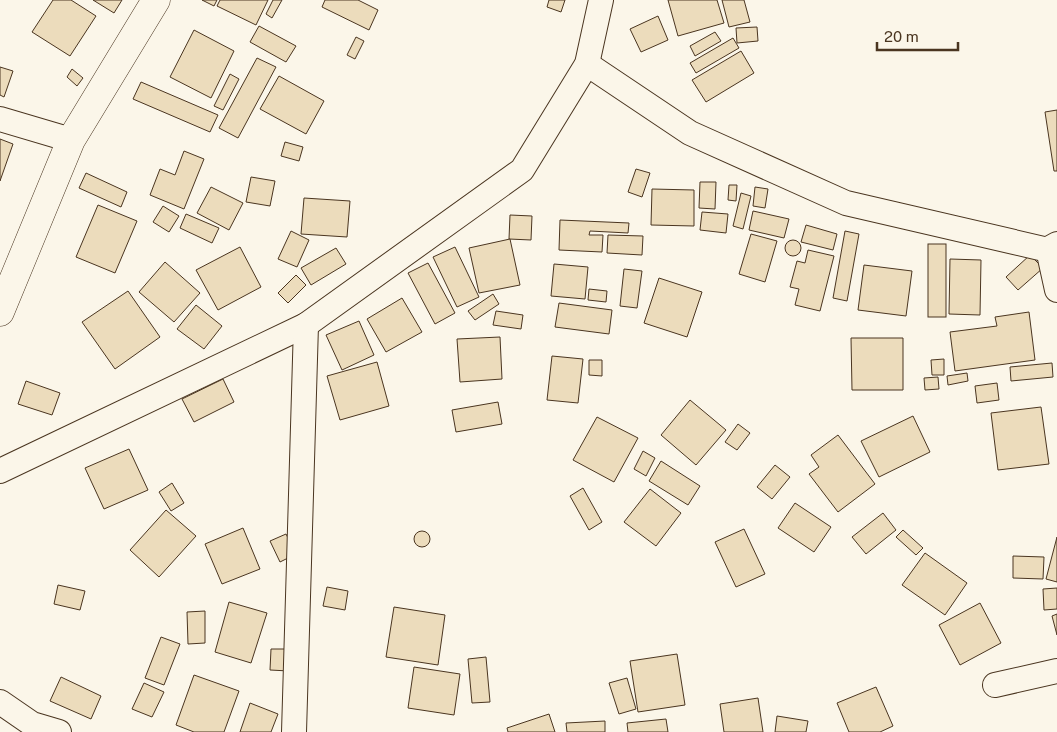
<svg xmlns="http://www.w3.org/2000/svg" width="1057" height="732" font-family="'Public Sans',sans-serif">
<rect width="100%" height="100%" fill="#fbf6e9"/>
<g fill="#ecdcbc" stroke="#4a3520">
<path d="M 53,0 L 71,0 L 96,16 L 70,56 L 32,32 Z"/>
<path d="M 93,0 L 122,0 L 114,13 Z"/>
<path d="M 202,0 L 217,0 L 214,6 Z"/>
<path d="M 220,0 L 268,0 L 256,25 L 217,6 Z"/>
<path d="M 273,0 L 282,0 L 272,18 L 266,14 Z"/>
<path d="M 325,0 L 358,0 L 378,10 L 369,30 L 322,7 Z"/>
<path d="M 549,0 L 565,0 L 561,12 L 547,7 Z"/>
<path d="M 668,0 L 717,0 L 724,23 L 678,36 Z"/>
<path d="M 722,0 L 744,0 L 750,22 L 729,27 Z"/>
<path d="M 658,16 L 668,40 L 641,52 L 630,29 Z"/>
<path d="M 259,26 L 296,46 L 286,62 L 250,42 Z"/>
<path d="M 757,27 L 758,41 L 737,43 L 736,28 Z"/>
<path d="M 194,30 L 234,51 L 211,98 L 170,77 Z"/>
<path d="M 715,32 L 721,41 L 695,56 L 690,46 Z"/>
<path d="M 356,37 L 364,41 L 355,59 L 347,55 Z"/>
<path d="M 733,38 L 739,48 L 696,73 L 690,63 Z"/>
<path d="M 741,51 L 754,73 L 706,102 L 692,80 Z"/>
<path d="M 257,58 L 276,67 L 238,138 L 219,128 Z"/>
<path d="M 0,67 L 13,71 L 4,97 L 0,95 Z"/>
<path d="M 72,69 L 83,78 L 77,86 L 67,77 Z"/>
<path d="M 230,74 L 239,79 L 223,110 L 214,106 Z"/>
<path d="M 279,76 L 324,101 L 306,134 L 260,109 Z"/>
<path d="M 141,82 L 218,115 L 210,132 L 133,99 Z"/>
<path d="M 1057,110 L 1057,171 L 1054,171 L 1045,112 Z"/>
<path d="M 0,139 L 13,144 L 0,181 Z"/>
<path d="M 285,142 L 303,147 L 299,161 L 281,156 Z"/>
<path d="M 184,151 L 204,159 L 184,209 L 150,195 L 160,169 L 175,175 Z"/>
<path d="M 636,169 L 650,173 L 642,197 L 628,192 Z"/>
<path d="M 86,173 L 127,192 L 121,207 L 79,188 Z"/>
<path d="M 251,177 L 275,181 L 270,206 L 246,202 Z"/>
<path d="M 700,182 L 716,182 L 715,209 L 699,208 Z"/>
<path d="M 729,185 L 737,185 L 736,201 L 728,200 Z"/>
<path d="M 211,187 L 243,203 L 229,230 L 197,213 Z"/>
<path d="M 755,187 L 768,189 L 765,208 L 753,206 Z"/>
<path d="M 652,189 L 694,190 L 694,226 L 651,225 Z"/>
<path d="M 741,193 L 751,196 L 743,229 L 733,226 Z"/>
<path d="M 304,198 L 350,201 L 347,237 L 301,234 Z"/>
<path d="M 98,205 L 137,221 L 115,273 L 76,257 Z"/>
<path d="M 163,206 L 179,216 L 169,232 L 153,222 Z"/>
<path d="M 753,211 L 789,219 L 784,238 L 749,230 Z"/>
<path d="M 702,212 L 728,214 L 726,233 L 700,230 Z"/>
<path d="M 186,214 L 219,228 L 212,243 L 180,228 Z"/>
<path d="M 510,215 L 532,216 L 531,240 L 509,239 Z"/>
<path d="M 560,220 L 629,223 L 628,233 L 590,231 L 589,235 L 603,235 L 602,252 L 559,250 Z"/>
<path d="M 806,225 L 837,234 L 833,250 L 801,242 Z"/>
<path d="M 291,231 L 309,240 L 297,267 L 278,259 Z"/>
<path d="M 845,231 L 859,234 L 847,301 L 833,298 Z"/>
<path d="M 751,234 L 777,241 L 765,282 L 739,274 Z"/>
<path d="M 608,235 L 643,236 L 642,255 L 607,253 Z"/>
<path d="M 510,239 L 520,285 L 479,293 L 469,248 Z"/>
<circle cx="793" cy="248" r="8"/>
<rect x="928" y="244" width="18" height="73"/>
<path d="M 240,247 L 261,287 L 218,310 L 196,270 Z"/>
<path d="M 455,247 L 479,297 L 457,307 L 433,257 Z"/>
<path d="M 336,248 L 346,264 L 311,285 L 301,268 Z"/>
<path d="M 808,250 L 834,256 L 820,311 L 795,305 L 799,289 L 790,287 L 797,261 L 805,263 Z"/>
<path d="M 1030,255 L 1043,268 L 1018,290 L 1006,277 Z"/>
<path d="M 950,259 L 981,260 L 980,315 L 949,314 Z"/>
<path d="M 165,262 L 200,293 L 174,322 L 139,292 Z"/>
<path d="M 428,263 L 455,313 L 435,324 L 408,273 Z"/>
<path d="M 554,264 L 588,267 L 585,299 L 551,296 Z"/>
<path d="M 864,265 L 912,271 L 906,316 L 858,310 Z"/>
<path d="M 624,269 L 642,271 L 637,308 L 620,306 Z"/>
<path d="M 296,275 L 306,285 L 288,303 L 278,293 Z"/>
<path d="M 659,278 L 702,292 L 687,337 L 644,323 Z"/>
<path d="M 589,289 L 607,291 L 606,302 L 588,300 Z"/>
<path d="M 128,291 L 160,337 L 115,369 L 82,322 Z"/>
<path d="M 493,294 L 499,304 L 475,320 L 468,311 Z"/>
<path d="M 402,298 L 422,332 L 386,352 L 367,319 Z"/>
<path d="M 559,303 L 612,310 L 609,334 L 555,327 Z"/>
<path d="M 196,305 L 222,326 L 204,349 L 177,329 Z"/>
<path d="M 496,311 L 523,315 L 521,329 L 493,325 Z"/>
<path d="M 1029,312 L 1035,360 L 955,371 L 950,332 L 997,326 L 995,317 Z"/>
<path d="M 359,321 L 374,355 L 342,370 L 326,335 Z"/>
<path d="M 500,337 L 502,379 L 460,382 L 457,339 Z"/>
<path d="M 851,338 L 903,338 L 903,390 L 852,390 Z"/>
<path d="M 552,356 L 583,359 L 578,403 L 547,400 Z"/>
<path d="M 944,359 L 944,375 L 932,375 L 931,360 Z"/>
<path d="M 589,360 L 602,360 L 602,376 L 589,375 Z"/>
<path d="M 377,362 L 389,406 L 340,420 L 327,376 Z"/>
<path d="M 1052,363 L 1053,377 L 1011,381 L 1010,367 Z"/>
<path d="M 967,373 L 968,381 L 948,385 L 947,376 Z"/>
<path d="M 938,377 L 939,389 L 925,390 L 924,378 Z"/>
<path d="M 223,379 L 234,402 L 194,422 L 182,399 Z"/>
<path d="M 26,381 L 60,393 L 52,415 L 18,404 Z"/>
<path d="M 997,383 L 999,400 L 977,403 L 975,386 Z"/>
<path d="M 690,400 L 726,430 L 696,465 L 661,435 Z"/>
<path d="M 498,402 L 502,424 L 456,432 L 452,410 Z"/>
<path d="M 1041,407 L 1049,464 L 998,470 L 991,413 Z"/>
<path d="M 913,416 L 930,452 L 879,477 L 861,441 Z"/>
<path d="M 597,417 L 638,438 L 614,482 L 573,460 Z"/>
<path d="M 738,424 L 750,433 L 737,450 L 725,442 Z"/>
<path d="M 838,435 L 875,484 L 838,512 L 809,474 L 819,467 L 811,455 Z"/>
<path d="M 129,449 L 148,490 L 104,509 L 85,468 Z"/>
<path d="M 643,451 L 655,458 L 646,476 L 634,469 Z"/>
<path d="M 661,461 L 700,486 L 688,505 L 649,481 Z"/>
<path d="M 775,465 L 790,477 L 772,499 L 757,487 Z"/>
<path d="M 172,483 L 184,503 L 171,511 L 159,492 Z"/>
<path d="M 583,488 L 602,522 L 589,530 L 570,496 Z"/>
<path d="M 650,489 L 681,513 L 656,546 L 624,522 Z"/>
<path d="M 795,503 L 831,527 L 814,552 L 778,528 Z"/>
<path d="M 166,510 L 196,536 L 159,577 L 130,550 Z"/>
<path d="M 883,513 L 896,530 L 866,554 L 852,537 Z"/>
<path d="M 243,528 L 260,569 L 222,584 L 205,544 Z"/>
<path d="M 744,529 L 765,574 L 736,587 L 715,542 Z"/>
<path d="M 903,530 L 923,548 L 916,555 L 896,537 Z"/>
<circle cx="422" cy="539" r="8"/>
<path d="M 286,534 L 296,554 L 280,562 L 270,541 Z"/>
<path d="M 1057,537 L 1057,582 L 1046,579 Z"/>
<path d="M 925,553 L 967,583 L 945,615 L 902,585 Z"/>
<path d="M 1013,556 L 1044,557 L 1043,579 L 1013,578 Z"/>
<path d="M 58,585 L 85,591 L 80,610 L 54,604 Z"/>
<path d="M 327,587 L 348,591 L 345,610 L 323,606 Z"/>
<path d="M 1057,588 L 1057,609 L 1044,610 L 1043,589 Z"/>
<path d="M 229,602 L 267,613 L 251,663 L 215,652 Z"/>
<path d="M 980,603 L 1001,643 L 960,665 L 939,625 Z"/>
<path d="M 394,607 L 445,615 L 438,665 L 386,657 Z"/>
<path d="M 205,611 L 205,643 L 188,644 L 187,612 Z"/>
<path d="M 1057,614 L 1057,635 L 1052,616 Z"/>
<path d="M 161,637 L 180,644 L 164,685 L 145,678 Z"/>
<path d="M 271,649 L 290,649 L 289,671 L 270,670 Z"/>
<path d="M 677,654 L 685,705 L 638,712 L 630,661 Z"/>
<path d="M 486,657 L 490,702 L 472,703 L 468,659 Z"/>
<path d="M 414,667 L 460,674 L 454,715 L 408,708 Z"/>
<path d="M 194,675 L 239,691 L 224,732 L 194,732 L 176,725 Z"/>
<path d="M 61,677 L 101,696 L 91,719 L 50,701 Z"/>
<path d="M 627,678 L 636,709 L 619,714 L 609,683 Z"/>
<path d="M 144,683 L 164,692 L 152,717 L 132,709 Z"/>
<path d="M 876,687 L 893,726 L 880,732 L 849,732 L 837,703 Z"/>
<path d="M 758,698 L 763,732 L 724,732 L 720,704 Z"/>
<path d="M 250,703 L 278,714 L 271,732 L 240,732 Z"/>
<path d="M 549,714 L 555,732 L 508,732 L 507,728 Z"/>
<path d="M 777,716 L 808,721 L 806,732 L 775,732 Z"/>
<path d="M 666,719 L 668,732 L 628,732 L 627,723 Z"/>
<path d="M 605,721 L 605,732 L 567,732 L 566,723 Z"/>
</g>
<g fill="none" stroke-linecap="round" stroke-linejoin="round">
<g stroke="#4a3520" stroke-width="26">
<g id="street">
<path d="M 587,64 L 690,133 L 846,203 L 1057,252"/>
<path d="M 0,119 L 71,140"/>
<path d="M 1057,244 L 1048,249 L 1057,290"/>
<path d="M 0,471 L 306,325 L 522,170 L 587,64 L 601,0"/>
<path d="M 995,685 L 1057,671"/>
<path d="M 0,702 L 32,724 L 59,732"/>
<path d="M 294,732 L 306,325"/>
</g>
</g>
<g stroke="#4a3520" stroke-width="29">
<path id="secondary" d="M 0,312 L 71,140 L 156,0"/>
</g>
<use href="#street" stroke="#fbf6e9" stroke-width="24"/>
<use href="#secondary" stroke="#fbf6e9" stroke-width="28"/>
</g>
<path d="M877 42v8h81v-8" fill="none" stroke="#4a3520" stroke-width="2.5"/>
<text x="884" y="42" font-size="15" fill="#4a3520" stroke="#fbf6e9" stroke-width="4" paint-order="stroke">20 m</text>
</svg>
